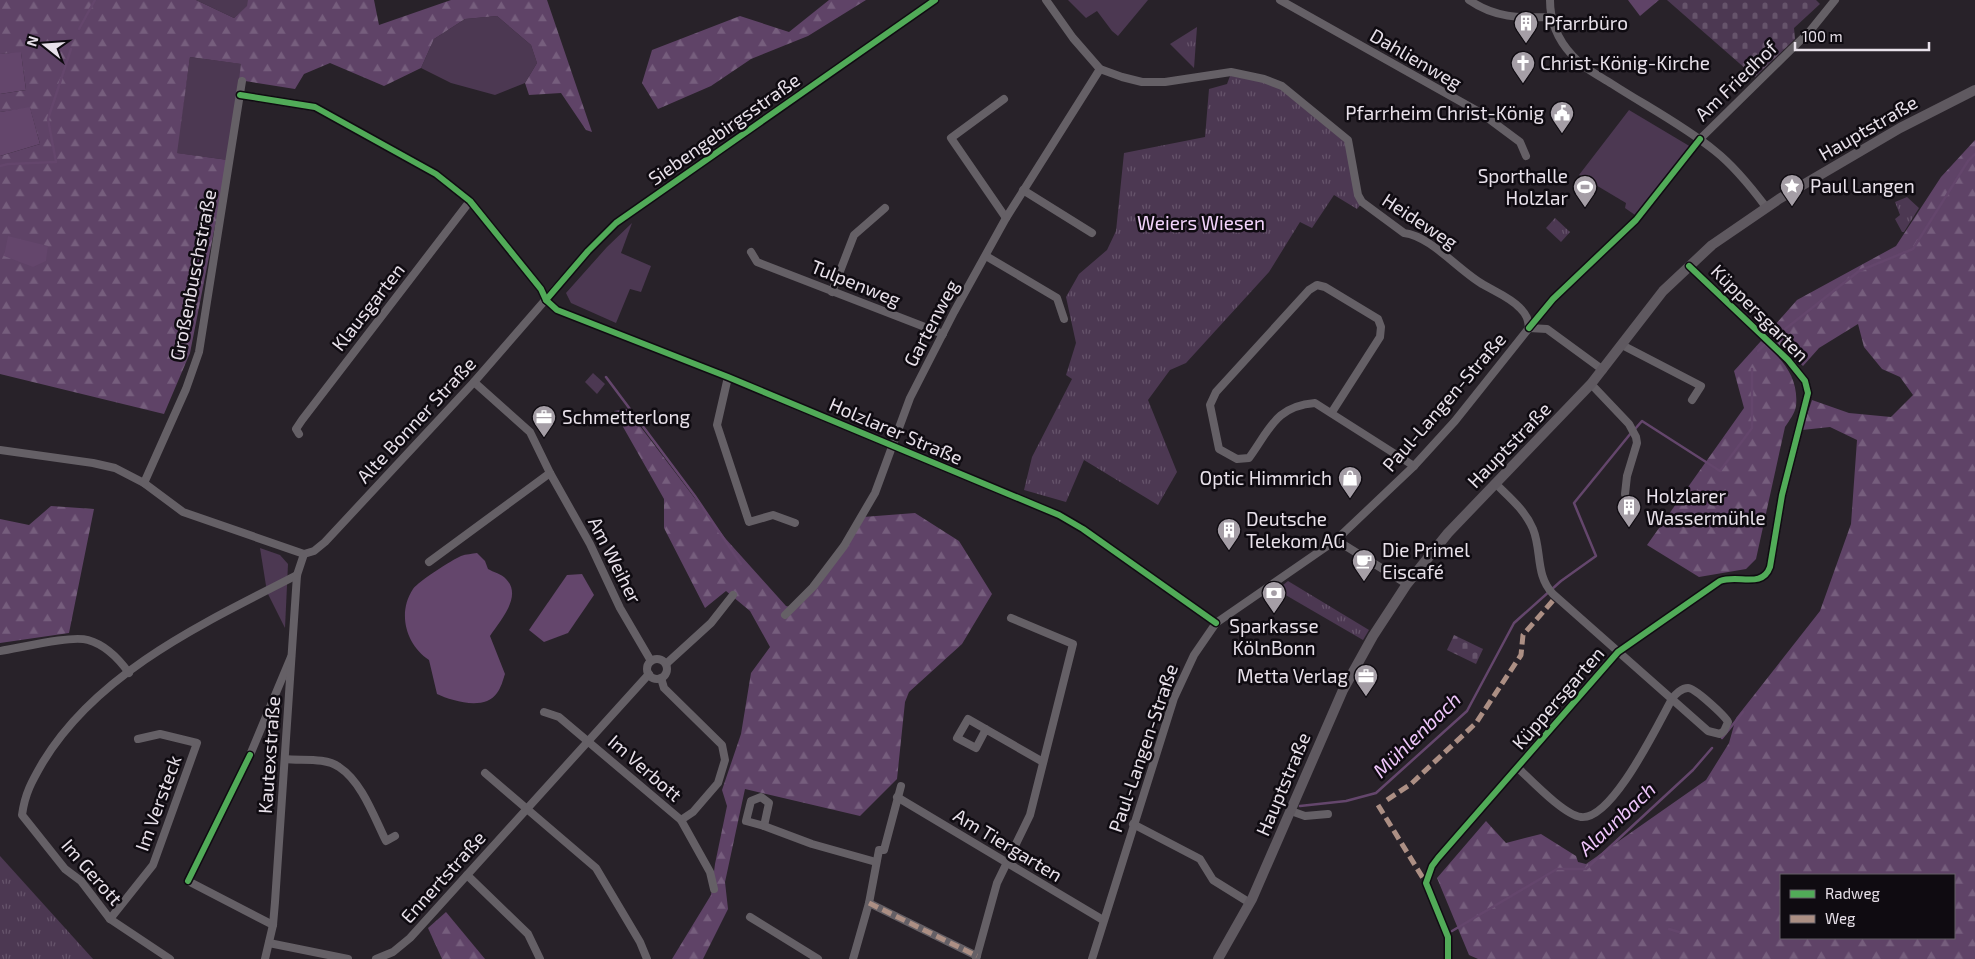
<svg xmlns="http://www.w3.org/2000/svg" width="1975" height="959" font-family="'Exo 2',sans-serif">
<defs>
<pattern id="forest-firs" width="22" height="20" patternUnits="userSpaceOnUse" patternTransform="scale(1.25)"><rect width="22" height="20" fill="#5f4367"/><path d="M5 1l3.5 6h-7zM16 11l3.5 6h-7z" fill="#765e7d"/></pattern>
<pattern id="cemetery-stones" width="16" height="16" patternUnits="userSpaceOnUse" patternTransform="scale(1.25)"><rect width="16" height="16" fill="#4c3852"/><path d="M2 7V4a2 2 0 0 1 4 0v3zM10 15v-3a2 2 0 0 1 4 0v3z" fill="#66546b"/></pattern>
<pattern id="park-tufts" width="24" height="20" patternUnits="userSpaceOnUse" patternTransform="scale(1.25)"><rect width="24" height="20" fill="#4c3852"/><path d="M3 7l-1-3M5 7V3M7 7l1-3M15 17l-1-3M17 17v-4M19 17l1-3" fill="none" stroke="#66546b"/></pattern>
</defs>
<rect width="100%" height="100%" fill="#282229"/>
<g fill="#4c3852">
<path d="M 196,0 L 248,0 L 248,6 L 234,18 Z"/>
<path d="M 1068,0 L 1148,0 L 1118,36 L 1112,31 L 1097,11 L 1086,18 Z"/>
<path d="M 497,16 L 531,45 L 537,63 L 525,83 L 495,95 L 451,83 L 421,68 L 434,39 L 465,19 Z"/>
<path d="M 190,57 L 242,64 L 228,160 L 176,153 Z"/>
<path d="M 1629,110 L 1691,147 L 1635,215 L 1625,208 L 1626,203 L 1579,175 Z"/>
<path d="M 632,223 L 621,253 L 651,266 L 641,292 L 630,289 L 616,323 L 571,303 L 566,293 L 607,247 Z"/>
<path d="M 593,373 L 605,384 L 597,394 L 585,382 Z"/>
<path d="M 260,548 L 280,555 L 288,564 L 285,628 L 267,592 Z"/>
</g>
<g fill="url(#forest-firs)" fill-rule="evenodd">
<path d="M 0,0 L 196,0 L 234,18 L 247,6 L 248,0 L 374,0 L 379,25 L 451,0 L 547,0 L 592,132 L 586,130 L 561,93 L 529,95 L 525,83 L 537,63 L 531,45 L 497,16 L 465,19 L 434,39 L 421,68 L 384,86 L 330,63 L 304,74 L 295,89 L 239,80 L 241,64 L 190,57 L 177,153 L 228,160 L 190,353 L 164,414 L 0,374 L 0,156 L 40,144 L 30,108 L 0,112 L 0,94 L 26,90 L 21,53 L 0,54 Z"/>
<path d="M 829,0 L 866,0 L 808,36 L 751,59 L 711,86 L 658,109 L 642,83 L 652,50 L 740,16 L 789,32 Z"/>
<path d="M 1628,0 L 1659,0 L 1640,16 Z"/>
<path d="M 1975,140 L 1975,959 L 1478,959 L 1469,955 L 1437,878 L 1486,821 L 1506,843 L 1541,834 L 1576,856 L 1578,862 L 1586,864 L 1706,780 L 1729,743 L 1736,718 L 1820,611 L 1851,524 L 1857,440 L 1830,427 L 1802,430 L 1812,400 L 1849,413 L 1891,417 L 1913,395 L 1900,377 L 1882,369 L 1864,347 L 1858,324 L 1819,348 L 1803,366 L 1767,334 L 1797,300 L 1896,246 L 1941,177 ZM 1781,875 L 1954,875 L 1954,938 L 1781,938 Z"/>
<path d="M 1761,341 C 1782,358 1799,377 1796,406 C 1795,413 1789,421 1785,427 L 1756,559 L 1746,569 L 1699,577 L 1647,545 L 1744,408 L 1734,371 Z"/>
<path d="M 627,409 L 725,538 L 786,606 L 790,607 L 821,578 L 863,517 L 915,513 L 959,541 L 992,594 L 962,644 L 909,692 L 905,702 L 897,779 L 860,816 L 745,789 L 725,882 L 728,909 L 703,959 L 672,959 L 711,895 L 715,864 L 727,806 L 722,790 L 741,734 L 751,673 L 770,647 L 750,611 L 726,591 L 705,608 L 664,528 L 664,499 L 614,411 Z"/>
<path d="M 51,506 L 94,509 L 69,633 L 0,643 L 0,519 L 29,525 Z"/>
<path d="M 446,912 L 485,959 L 442,959 L 428,928 Z"/>
</g>
<g fill="url(#cemetery-stones)">
<path d="M 1667,0 L 1816,0 L 1820,4 L 1794,28 L 1795,39 L 1755,77 Z"/>
<path d="M 1454,635 L 1483,649 L 1476,664 L 1447,650 Z"/>
</g>
<g fill="url(#park-tufts)">
<path d="M 1197,27 L 1194,68 L 1170,44 Z"/>
<path d="M 1230,76 L 1241,76 L 1276,84 L 1343,137 L 1348,147 L 1360,205 L 1357,209 L 1334,195 L 1312,228 L 1300,222 L 1269,272 L 1186,363 L 1170,370 L 1148,400 L 1177,472 L 1158,505 L 1084,460 L 1066,502 L 1024,490 L 1032,457 L 1072,379 L 1066,375 L 1076,343 L 1066,297 L 1079,274 L 1107,250 L 1116,231 L 1124,153 L 1205,137 L 1209,89 L 1227,84 Z"/>
<path d="M 1907,197 L 1919,208 L 1904,232 L 1902,232 L 1895,219 L 1900,215 L 1895,202 Z"/>
<path d="M 1555,218 L 1570,232 L 1561,242 L 1546,228 Z"/>
<path d="M 1288,581 L 1369,630 L 1363,640 L 1277,590 Z"/>
<path d="M 0,856 L 93,959 L 0,959 Z"/>
</g>
<g fill="#64466c">
<path d="M 21,52 L 26,90 L 0,94 L 0,54 Z"/>
<path d="M 30,107 L 40,144 L 0,156 L 0,112 Z"/>
<path d="M 8,236 L 48,246 L 46,261 L 33,267 L 4,256 Z"/>
<path d="M 477,553 L 485,561 L 488,569 C 493,572 502,574 506,579 C 523,596 500,621 490,636 L 505,674 C 503,680 501,688 497,693 C 485,711 452,701 437,694 L 429,660 C 406,645 397,613 413,589 C 419,581 452,560 461,556 C 466,554 472,554 477,553 Z"/>
<path d="M 582,574 L 594,595 L 568,633 L 544,642 L 529,630 L 567,575 Z"/>
</g>
<g fill="none" stroke-linecap="round" stroke-linejoin="round">
<g stroke="#64466c" stroke-width="2.5">
<path d="M 79,29 L 95,0"/>
<path d="M 0,166 L 8,164 L 56,162 L 48,119 L 71,49"/>
<path d="M 1775,337 L 1859,271 L 1913,249 L 1968,161 L 1975,154"/>
<path d="M 1758,351 L 1764,345"/>
<path d="M 606,377 L 695,496 L 741,564"/>
<path d="M 1635,429 L 1642,421 L 1720,471 L 1752,428 L 1752,369"/>
<path d="M 1722,738 L 1743,712"/>
<path d="M 1300,806 L 1346,801 L 1376,793 L 1467,711 L 1514,623 L 1561,581 L 1596,556 L 1574,503 L 1631,433"/>
<path d="M 1669,929 L 1679,932"/>
<path d="M 1452,931 L 1557,869 L 1586,869 L 1693,770 L 1712,748"/>
</g>
<g stroke="#656066" stroke-width="8">
<path d="M 1046,0 L 1073,38 L 1100,69 L 1122,77 L 1142,82 L 1165,82 L 1231,72 L 1264,79 L 1282,86 L 1348,140 L 1358,195 L 1362,202 L 1404,233 C 1431,236 1460,272 1484,285 C 1496,292 1511,298 1520,308 C 1527,315 1528,319 1529,328"/>
<path d="M 1280,0 L 1481,113 L 1520,142 L 1526,156"/>
<path d="M 1469,0 C 1495,18 1519,18 1550,17"/>
<path d="M 1550,0 C 1550,21 1558,40 1572,55 C 1583,68 1598,75 1612,84 C 1646,106 1683,125 1715,151 C 1734,166 1751,187 1766,207"/>
<path d="M 240,95 L 315,107 L 436,174 L 470,201 L 541,289 L 546,300 L 557,310 L 728,377 L 1059,515 L 1083,529 L 1216,623"/>
<path d="M 1004,99 L 951,138 L 1006,218"/>
<path d="M 1700,139 L 1810,31 L 1835,0"/>
<path d="M 1023,190 L 1092,233"/>
<path d="M 751,252 L 757,262 L 943,334"/>
<path d="M 986,256 L 1057,298 L 1064,319"/>
<path d="M 832,292 L 854,235 L 885,208"/>
<path d="M 1529,328 L 1547,329 L 1603,370"/>
<path d="M 1622,345 L 1701,386 L 1692,400"/>
<path d="M 728,377 L 717,425 L 749,522 L 773,515 L 795,523"/>
<path d="M 474,382 L 530,432 L 550,473 L 590,544 L 620,608 L 651,661"/>
<path d="M 1591,384 L 1629,424 L 1636,437 L 1637,443 L 1627,476 L 1625,494"/>
<path d="M 1332,412 L 1380,337 L 1381,327 L 1378,319 L 1325,287 L 1317,285 L 1309,290 L 1216,392 L 1210,405 L 1219,449 L 1237,459 L 1249,458 C 1270,429 1276,406 1315,403 L 1414,466"/>
<path d="M 299,434 L 296,429 L 302,420 L 470,201"/>
<path d="M 0,450 L 93,463 L 115,468 L 144,483 L 183,512 L 304,554"/>
<path d="M 144,483 L 186,389 L 199,352 L 242,81"/>
<path d="M 1496,484 C 1510,498 1525,510 1533,529 C 1542,551 1535,575 1553,594 L 1708,731 L 1720,734 L 1724,731 L 1728,722 C 1725,716 1695,688 1688,688 C 1682,688 1675,694 1672,699 C 1658,724 1612,821 1581,817 C 1564,815 1531,780 1518,768"/>
<path d="M 1336,540 L 1407,584"/>
<path d="M 304,554 L 314,551 L 325,542 L 474,382 L 588,251 L 616,223 L 935,0"/>
<path d="M 429,562 L 550,473"/>
<path d="M 785,615 L 813,587 L 844,546 L 875,493 L 910,398 L 954,312 L 1006,218 L 1100,69"/>
<path d="M 0,651 C 20,648 71,635 88,640 C 106,645 119,659 129,673"/>
<circle cx="657" cy="669" r="10"/>
<path d="M 666,664 L 711,623 L 733,595"/>
<path d="M 661,678 L 664,688 L 722,745 L 725,760 L 718,783 L 693,812 L 681,820"/>
<path d="M 544,712 L 559,717 L 681,820 L 710,872 L 714,889"/>
<path d="M 986,729 L 976,748 L 957,738 L 968,719 L 1043,762"/>
<path d="M 250,755 L 291,657"/>
<path d="M 285,759 C 301,761 325,757 339,767 C 362,782 374,817 386,841 L 395,836"/>
<path d="M 485,773 L 596,868 L 640,942 L 647,959"/>
<path d="M 761,797 L 769,803 L 764,826 L 746,821 L 751,801 Z"/>
<path d="M 897,797 L 1103,920"/>
<path d="M 1291,811 L 1305,816 L 1328,814"/>
<path d="M 1133,824 L 1200,859 L 1213,880 L 1250,903"/>
<path d="M 764,826 L 812,844 L 876,862"/>
<path d="M 467,875 L 528,934 L 540,959"/>
<path d="M 188,881 L 273,925"/>
<path d="M 869,903 L 977,956"/>
<path d="M 750,917 L 818,959"/>
<path d="M 110,919 L 153,865 L 197,743 L 160,734 L 138,739"/>
<path d="M 269,943 L 348,959"/>
<path d="M 170,959 L 110,919 L 81,881 L 65,869 L 22,815 C 25,793 32,781 43,762 C 98,671 206,622 297,575"/>
<path d="M 265,959 L 273,925 L 275,902 L 297,575 L 304,554"/>
<path d="M 376,959 L 393,952 L 410,938 L 649,674"/>
<path d="M 853,959 L 869,903 L 879,850 L 884,850 L 901,786"/>
<path d="M 976,959 L 997,883 L 1030,815 L 1073,644 L 1011,618"/>
<path d="M 1092,959 L 1174,698 L 1194,655 L 1216,623 L 1336,540 L 1414,466 L 1455,421 L 1529,328"/>
<path d="M 1448,959 L 1448,937 L 1426,883 L 1432,866 L 1438,858 L 1618,652 L 1720,581 C 1738,574 1762,589 1770,567 L 1782,495 L 1808,393 L 1805,381 L 1788,360 L 1689,266"/>
</g>
<path stroke="#5f5960" stroke-width="10" d="M 1218,959 L 1252,899 L 1343,690 L 1373,636 L 1407,584 L 1448,533 L 1591,384 L 1663,291 L 1712,245 L 1779,199 L 1900,128 L 1975,90"/>
<g stroke="#ac8f84" stroke-width="5" stroke-dasharray="10 5" stroke-linecap="butt">
<path d="M 1387,800 L 1411,784 L 1476,723 L 1521,655 L 1523,635 L 1556,597"/>
<path d="M 1378,805 L 1426,883"/>
<path d="M 869,903 L 977,956"/>
</g>
<g stroke="#0f0b11" stroke-width="9">
<g id="cycleway">
<path d="M 240,95 L 315,107 L 436,174 L 470,201 L 541,289 L 546,300 L 557,310 L 728,377 L 1059,515 L 1083,529 L 1216,623"/>
<path d="M 546,300 L 588,251 L 616,223 L 935,0"/>
<path d="M 1529,328 L 1553,299 L 1636,220 L 1700,139"/>
<path d="M 188,881 L 250,755"/>
<path d="M 1448,959 L 1448,937 L 1426,883 L 1432,866 L 1438,858 L 1618,652 L 1720,581 C 1738,574 1762,589 1770,567 L 1782,495 L 1808,393 L 1805,381 L 1788,360 L 1689,266"/>
</g>
</g>
<use href="#cycleway" stroke="#51ab58" stroke-width="6"/>
</g>
<defs>
<g id="building-pin" transform="scale(1.25)"><path d="M0 17L-7.5 6A9.5 9.5 0 1 1 7.5 6Z" fill="#a59ea6" stroke="#0f0b11"/><path d="M-4-6H4V6H1V3H-1V6H-4ZM-2.5-4.3h1.7v1.8h-1.7ZM.8-4.3h1.7v1.8H.8ZM-2.5-1h1.7V.8h-1.7ZM.8-1h1.7V.8H.8Z" fill="#fff"/></g>
<g id="church-pin" transform="scale(1.25)"><path d="M0 17L-7.5 6A9.5 9.5 0 1 1 7.5 6Z" fill="#a59ea6" stroke="#0f0b11"/><path d="M-1.2-6h2.4v3.5h3.3v2.4h-3.3V6h-2.4V-.1h-3.3v-2.4h3.3Z" fill="#fff"/></g>
<g id="civic-pin" transform="scale(1.25)"><path d="M0 17L-7.5 6A9.5 9.5 0 1 1 7.5 6Z" fill="#a59ea6" stroke="#0f0b11"/><path d="M-.6-6.5H3V-4.5H.6V-3L4-1V1h2V6H-6V1h2V-1L-.6-3ZM-1.2 2.5V6h2.4V2.5Z" fill="#fff"/></g>
<g id="sight-pin" transform="scale(1.25)"><path d="M0 17L-7.5 6A9.5 9.5 0 1 1 7.5 6Z" fill="#a59ea6" stroke="#0f0b11"/><path d="M0-6L1.8-2.2L6-1.7L2.9 1.2L3.7 5.4L0 3.3L-3.7 5.4L-2.9 1.2L-6-1.7L-1.8-2.2Z" fill="#fff"/></g>
<g id="stadium-pin" transform="scale(1.25)"><path d="M0 17L-7.5 6A9.5 9.5 0 1 1 7.5 6Z" fill="#a59ea6" stroke="#0f0b11"/><path d="M0-5a6.5 5 0 1 0 0 10a6.5 5 0 1 0 0-10ZM-3.5-1.8h7v3.6h-7Z" fill="#fff"/></g>
<g id="office-pin" transform="scale(1.25)"><path d="M0 17L-7.5 6A9.5 9.5 0 1 1 7.5 6Z" fill="#a59ea6" stroke="#0f0b11"/><path d="M-6-3h4V-5.5h4V-3h4V5H-6ZM-1-4.5V-3h2v-1.5ZM-6 0V1H6V0Z" fill="#fff"/></g>
<g id="shop-pin" transform="scale(1.25)"><path d="M0 17L-7.5 6A9.5 9.5 0 1 1 7.5 6Z" fill="#a59ea6" stroke="#0f0b11"/><path d="M-5-2.5h2.3a2.7 3.5 0 0 1 5.4 0H5L5.5 6h-11ZM-1.5-2.5h3a1.5 2.3 0 0 0-3 0Z" fill="#fff"/></g>
<g id="cafe-pin" transform="scale(1.25)"><path d="M0 17L-7.5 6A9.5 9.5 0 1 1 7.5 6Z" fill="#a59ea6" stroke="#0f0b11"/><path d="M-5.5-4.5H6V0H3Q3 3.5 0 3.5H-2.5Q-5.5 3.5-5.5 0ZM3-3.2v2h1.7v-2ZM-6 4.5H4V6H-6Z" fill="#fff"/></g>
<g id="bank-pin" transform="scale(1.25)"><path d="M0 17L-7.5 6A9.5 9.5 0 1 1 7.5 6Z" fill="#a59ea6" stroke="#0f0b11"/><path d="M-6-4H6V4H-6ZM0-2.3a2.3 2.3 0 1 0 0 4.6a2.3 2.3 0 1 0 0-4.6Z" fill="#fff"/></g>
</defs>
<g fill-rule="evenodd">
<use href="#building-pin" x="1526" y="23"/>
<use href="#church-pin" x="1523" y="63"/>
<use href="#civic-pin" x="1562" y="113"/>
<use href="#sight-pin" x="1792" y="186"/>
<use href="#stadium-pin" x="1585" y="187"/>
<use href="#office-pin" x="544" y="417"/>
<use href="#shop-pin" x="1350" y="478"/>
<use href="#building-pin" x="1629" y="507"/>
<use href="#building-pin" x="1229" y="530"/>
<use href="#cafe-pin" x="1364" y="561"/>
<use href="#bank-pin" x="1274" y="593"/>
<use href="#office-pin" x="1366" y="676"/>
</g>
<g text-anchor="middle" stroke-width="5" stroke-linejoin="round" paint-order="stroke">
<g font-size="19" fill="#e8e1ea" stroke="#0f0b11" text-anchor="start">
<text x="1544" y="30">Pfarrbüro</text>
<text x="1540" y="70">Christ-König-Kirche</text>
<text x="1544" y="120" text-anchor="end">Pfarrheim Christ-König</text>
<text x="1568" y="183" text-anchor="end">Sporthalle<tspan x="1568" dy="22">Holzlar</tspan></text>
<text x="1810" y="193">Paul Langen</text>
<text x="562" y="424">Schmetterlong</text>
<text x="1332" y="485" text-anchor="end">Optic Himmrich</text>
<text x="1646" y="503">Holzlarer<tspan x="1646" dy="22">Wassermühle</tspan></text>
<text x="1246" y="526">Deutsche<tspan x="1246" dy="22">Telekom AG</tspan></text>
<text x="1382" y="557">Die Primel<tspan x="1382" dy="22">Eiscafé</tspan></text>
<text x="1274" y="633" text-anchor="middle">Sparkasse<tspan x="1274" dy="22">KölnBonn</tspan></text>
<text x="1348" y="683" text-anchor="end">Metta Verlag</text>
</g>
<g font-size="19" fill="#e8e1ea" stroke="#0f0b11">
<text transform="translate(1416 59) rotate(30)" y="7">Dahlienweg</text>
<text transform="translate(1736 81) rotate(-44)" y="7">Am Friedhof</text>
<text transform="translate(1868 128) rotate(-30)" y="7">Hauptstraße</text>
<text transform="translate(724 129) rotate(-35)" y="7">Siebengebirgsstraße</text>
<text transform="translate(1420 221) rotate(33)" y="7">Heideweg</text>
<text transform="translate(193 275) rotate(-79)" y="7">Großenbuschstraße</text>
<text transform="translate(856 283) rotate(22)" y="7">Tulpenweg</text>
<text transform="translate(368 307) rotate(-52)" y="7">Klausgarten</text>
<text transform="translate(1760 313) rotate(45)" y="7">Küppersgarten</text>
<text transform="translate(931 323) rotate(-62)" y="7">Gartenweg</text>
<text transform="translate(1444 402) rotate(-49)" y="7">Paul-Langen-Straße</text>
<text transform="translate(416 420) rotate(-47)" y="7">Alte Bonner Straße</text>
<text transform="translate(896 431) rotate(23)" y="7">Holzlarer Straße</text>
<text transform="translate(1509 445) rotate(-46)" y="7">Hauptstraße</text>
<text transform="translate(615 560) rotate(63)" y="7">Am Weiher</text>
<text transform="translate(1558 698) rotate(-49)" y="7">Küppersgarten</text>
<text transform="translate(1143 748) rotate(-71)" y="7">Paul-Langen-Straße</text>
<text transform="translate(269 755) rotate(-86)" y="7">Kautexstraße</text>
<text transform="translate(645 768) rotate(41)" y="7">Im Verbott</text>
<text transform="translate(1283 784) rotate(-67)" y="7">Hauptstraße</text>
<text transform="translate(158 803) rotate(-70)" y="7">Im Versteck</text>
<text transform="translate(1008 845) rotate(31)" y="7">Am Tiergarten</text>
<text transform="translate(92 872) rotate(49)" y="7">Im Gerott</text>
<text transform="translate(443 877) rotate(-48)" y="7">Ennertstraße</text>
</g>
<g font-size="19" fill="#f3d4fc" stroke="#0f0b11">
<text x="1201" y="230">Weiers Wiesen</text>
</g>
<g font-size="20" font-style="italic" fill="#eec5fa" stroke="#0f0b11">
<text transform="translate(1417 735) rotate(-44)" y="7">Mühlenbach</text>
<text transform="translate(1617 819) rotate(-43)" y="7">Alaunbach</text>
</g>
</g>
<rect x="1780" y="874" width="175" height="65" fill="#0f0b11" stroke="#666168"/>
<rect x="1790" y="890" width="25" height="8" fill="#51ab58" stroke="#666168"/>
<text x="1825" y="899" font-size="15" fill="#e8e1ea">Radweg</text>
<rect x="1790" y="915" width="25" height="8" fill="#ac8f84" stroke="#666168"/>
<text x="1825" y="924" font-size="15" fill="#e8e1ea">Weg</text>
<g transform="translate(45 45) rotate(287)" stroke="#0f0b11" stroke-width="4" paint-order="stroke">
<path d="M0-4L9 19L0 12L-9 19Z" fill="#e8e1ea"/>
<text y="-8" font-size="14" font-weight="bold" text-anchor="middle" fill="#e8e1ea">N</text>
</g>
<path d="M1795 42v8h134v-8" fill="none" stroke="#e8e1ea" stroke-width="2.5"/>
<text x="1802" y="42" font-size="15" fill="#e8e1ea" stroke="#0f0b11" stroke-width="4" paint-order="stroke">100 m</text>
</svg>
